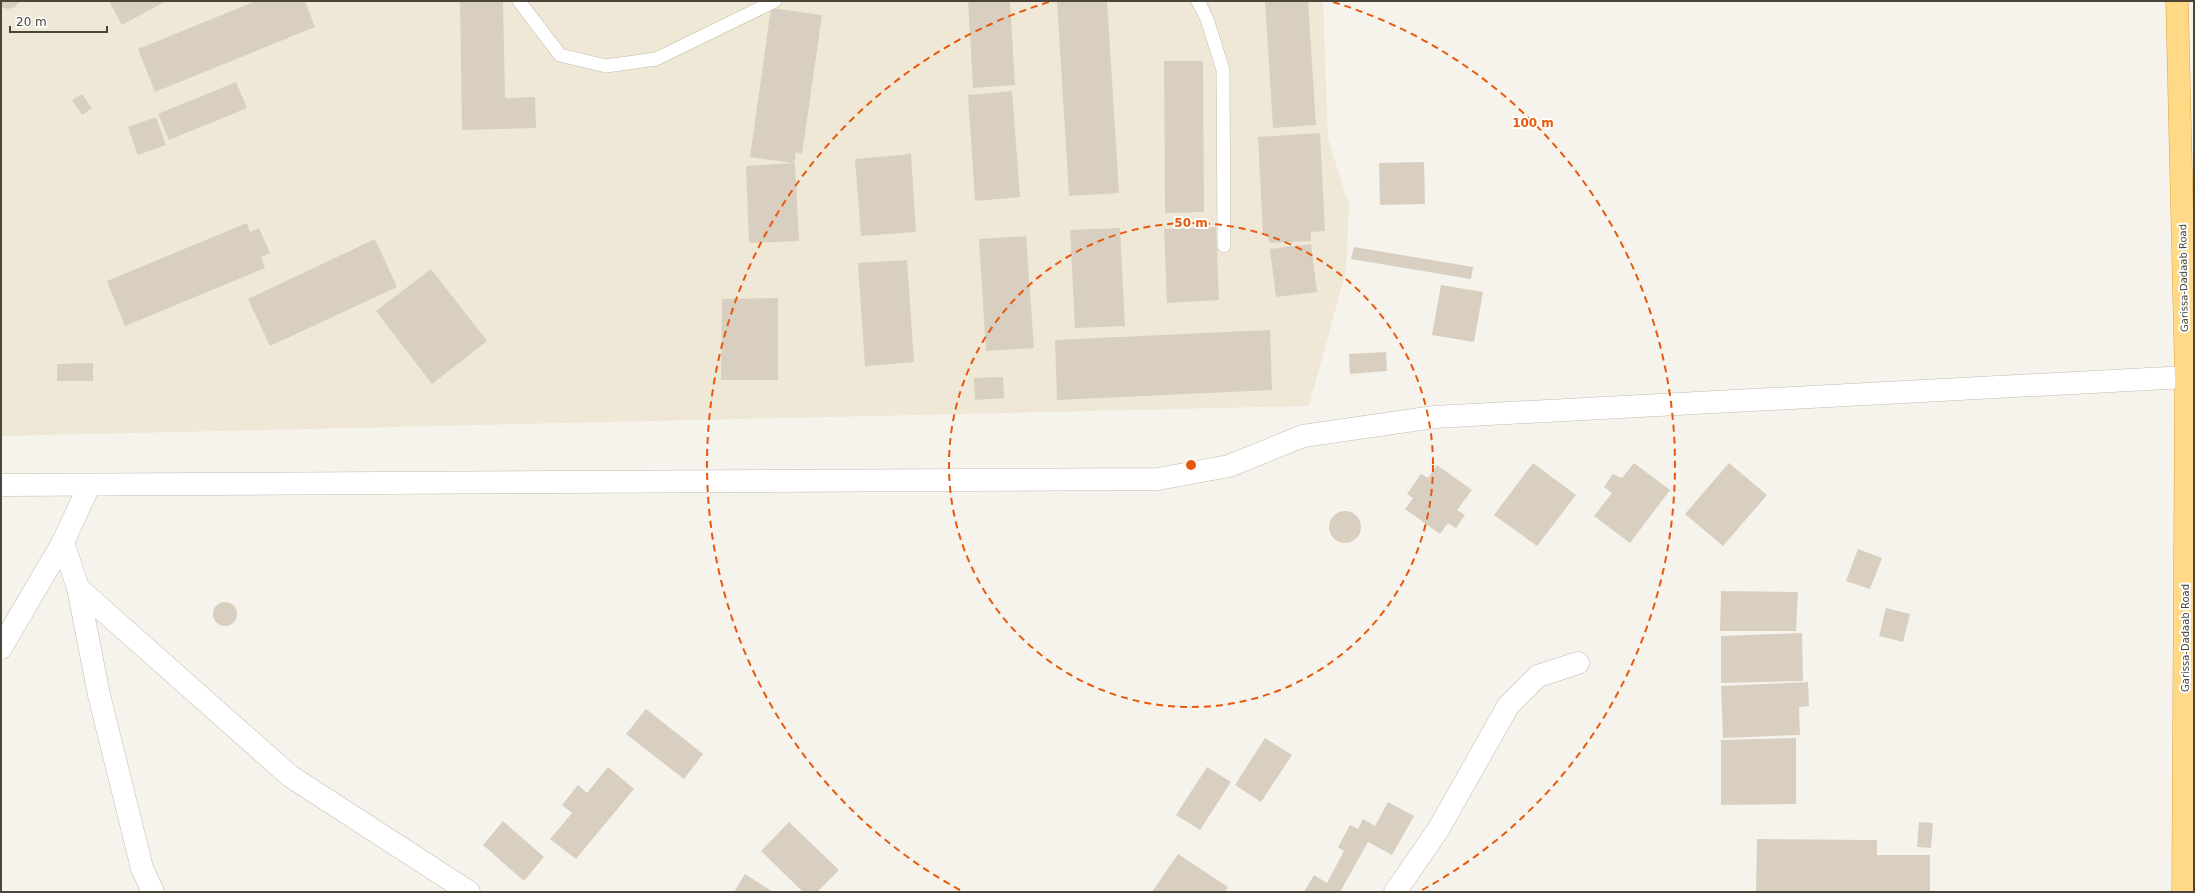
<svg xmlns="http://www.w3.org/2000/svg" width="2195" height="893" font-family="'DejaVu Sans',sans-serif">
<rect width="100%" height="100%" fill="#f6f3ec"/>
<path fill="#efe8d6" d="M 1,1 L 1323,1 L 1328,139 L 1349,205 L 1346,271 L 1309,406 L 1,436 Z"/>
<g fill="#d8cfc1">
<path d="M 1,1 L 20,1 L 15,7 L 8,9 L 1,7 Z"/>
<path d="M 109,1 L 166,1 L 122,25 Z"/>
<path d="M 256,1 L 305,1 L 315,27 L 155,92 L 138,49 Z"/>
<path d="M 460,1 L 503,1 L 505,98 L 535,97 L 536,128 L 462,130 Z"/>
<path d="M 968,1 L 1010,1 L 1015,85 L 973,88 Z"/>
<path d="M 1057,1 L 1107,1 L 1119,193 L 1069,196 Z"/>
<path d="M 1265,1 L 1308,1 L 1316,125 L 1273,128 Z"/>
<path d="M 771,8 L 822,15 L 802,154 L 796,152 L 794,163 L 750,157 Z"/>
<path d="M 1164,61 L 1203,61 L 1204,212 L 1165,213 Z"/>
<path d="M 236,82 L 247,108 L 169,140 L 158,114 Z"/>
<path d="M 1012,91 L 1020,197 L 975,201 L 968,95 Z"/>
<path d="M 82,94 L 92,108 L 82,115 L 72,100 Z"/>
<path d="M 156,117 L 166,145 L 138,155 L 128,127 Z"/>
<path d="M 1320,133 L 1325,231 L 1311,232 L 1311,241 L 1269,243 L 1268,234 L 1263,234 L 1258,137 Z"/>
<path d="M 911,154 L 916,232 L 861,236 L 855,159 Z"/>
<path d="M 1424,162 L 1425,204 L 1380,205 L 1379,163 Z"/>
<path d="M 795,163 L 799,241 L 749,243 L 746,166 Z"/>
<path d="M 247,223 L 250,232 L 259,228 L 270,253 L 261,257 L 265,268 L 125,326 L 107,281 Z"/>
<path d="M 1216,227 L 1219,300 L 1167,303 L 1164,229 Z"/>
<path d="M 1120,228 L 1125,326 L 1075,328 L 1070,230 Z"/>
<path d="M 1026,236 L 1034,348 L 986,351 L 979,239 Z"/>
<path d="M 375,239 L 397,287 L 270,346 L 248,299 Z"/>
<path d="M 1311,244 L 1317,292 L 1276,297 L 1270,249 Z"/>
<path d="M 1354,247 L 1473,267 L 1471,279 L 1351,259 Z"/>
<path d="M 907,260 L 914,362 L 865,366 L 858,263 Z"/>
<path d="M 431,269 L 487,341 L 432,384 L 376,311 Z"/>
<path d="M 1441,285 L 1483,292 L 1474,342 L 1432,335 Z"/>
<path d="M 778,298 L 778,380 L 721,380 L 722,299 Z"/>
<path d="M 1270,330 L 1272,390 L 1057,400 L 1055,340 Z"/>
<path d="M 1386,352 L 1387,371 L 1350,374 L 1349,354 Z"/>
<path d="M 93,363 L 93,381 L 57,381 L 57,364 Z"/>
<path d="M 1003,377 L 1004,398 L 975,400 L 974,378 Z"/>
<path d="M 1533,463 L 1576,495 L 1537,546 L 1494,515 Z"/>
<path d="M 1634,463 L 1670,490 L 1630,543 L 1594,516 L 1612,493 L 1604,487 L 1613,474 L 1622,478 Z"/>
<path d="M 1729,463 L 1767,495 L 1723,546 L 1685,514 Z"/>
<path d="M 1437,465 L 1472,490 L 1457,510 L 1465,515 L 1456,528 L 1448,523 L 1440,534 L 1405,509 L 1413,498 L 1407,494 L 1421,474 L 1428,478 Z"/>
<circle cx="1345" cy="527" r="16"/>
<path d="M 1858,549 L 1882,558 L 1870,589 L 1846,581 Z"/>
<path d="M 1721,591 L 1798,592 L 1796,631 L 1720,631 Z"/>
<circle cx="225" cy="614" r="12"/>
<path d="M 1886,608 L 1910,614 L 1903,642 L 1879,636 Z"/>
<path d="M 1802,633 L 1803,681 L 1721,683 L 1721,636 Z"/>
<path d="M 1808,682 L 1809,706 L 1799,707 L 1800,735 L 1723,738 L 1721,686 Z"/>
<path d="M 646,709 L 703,754 L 684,779 L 626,734 Z"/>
<path d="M 1265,738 L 1292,755 L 1261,802 L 1235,785 Z"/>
<path d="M 1796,738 L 1796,804 L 1721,805 L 1721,740 Z"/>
<path d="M 608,767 L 634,789 L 576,859 L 550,839 L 572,813 L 562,805 L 578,785 L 587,793 Z"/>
<path d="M 1207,767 L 1231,782 L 1200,830 L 1176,815 Z"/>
<path d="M 1388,802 L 1414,816 L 1392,855 L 1368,842 L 1340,892 L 1304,892 L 1314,875 L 1327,883 L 1344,851 L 1338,847 L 1350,825 L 1358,829 L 1363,819 L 1375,826 Z"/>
<path d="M 503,821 L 544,857 L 524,881 L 483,845 Z"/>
<path d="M 789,822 L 839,870 L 817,892 L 803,892 L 761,851 Z"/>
<path d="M 1919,822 L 1933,823 L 1931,848 L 1917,847 Z"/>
<path d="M 1757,839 L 1877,840 L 1877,855 L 1930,855 L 1930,892 L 1756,892 Z"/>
<path d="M 1178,854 L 1228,887 L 1225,892 L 1152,892 Z"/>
<path d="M 745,874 L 773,892 L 734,892 Z"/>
</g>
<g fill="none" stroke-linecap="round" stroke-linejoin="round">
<g stroke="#c2bbae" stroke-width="14">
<g id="service">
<path d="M 519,1 L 560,55 L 606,66 L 656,59 L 775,1"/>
<path d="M 1198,1 L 1207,19 L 1223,70 L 1224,246"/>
</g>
</g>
<g stroke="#c2bbae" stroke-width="23">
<g id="minor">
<path d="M 1,485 L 1158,479 L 1229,466 L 1303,436 L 1434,417 L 2186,377"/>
<path d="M 63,542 L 78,588 L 99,695 L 142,868 L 153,892"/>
<path d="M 78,588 L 290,776 L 469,892"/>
<path d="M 1,648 L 63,542 L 89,486"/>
<path d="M 1395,892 L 1438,830 L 1508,706 L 1538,676 L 1578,663"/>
</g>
</g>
<g stroke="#e0a43c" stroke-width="23">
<path id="trunk" d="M 2177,1 L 2186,377 L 2183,892"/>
</g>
<use href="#service" stroke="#fff" stroke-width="13"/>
<use href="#minor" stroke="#fff" stroke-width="22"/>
<use href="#trunk" stroke="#ffd985" stroke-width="22"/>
</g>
<g fill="none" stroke="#e8590c" stroke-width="2" stroke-dasharray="7 5">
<circle cx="1191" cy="465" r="242"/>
<path d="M960 890A484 484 0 0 1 1049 2M1333 2A484 484 0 0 1 1422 890"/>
</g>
<g text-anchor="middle" stroke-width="4" stroke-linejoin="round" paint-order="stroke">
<g font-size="10" fill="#4b4439" stroke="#fff">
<text transform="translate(2183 278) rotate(-91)" y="4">Garissa-Dadaab Road</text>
<text transform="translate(2185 638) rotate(-90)" y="4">Garissa-Dadaab Road</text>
</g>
</g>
<circle cx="1191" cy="465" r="6" fill="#e8590c" stroke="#fff" stroke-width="2"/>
<g font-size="12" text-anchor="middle" font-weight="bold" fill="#e8590c" stroke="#fff" stroke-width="4" stroke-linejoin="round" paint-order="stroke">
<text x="1533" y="127">100 m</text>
<text x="1191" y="227">50 m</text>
</g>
<rect width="2195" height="893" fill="none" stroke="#4b4439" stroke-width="4"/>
<path d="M10 26v6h97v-6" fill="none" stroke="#4b4439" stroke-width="2"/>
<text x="16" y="26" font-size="12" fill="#4b4439" stroke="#ffffff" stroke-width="3" paint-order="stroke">20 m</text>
</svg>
